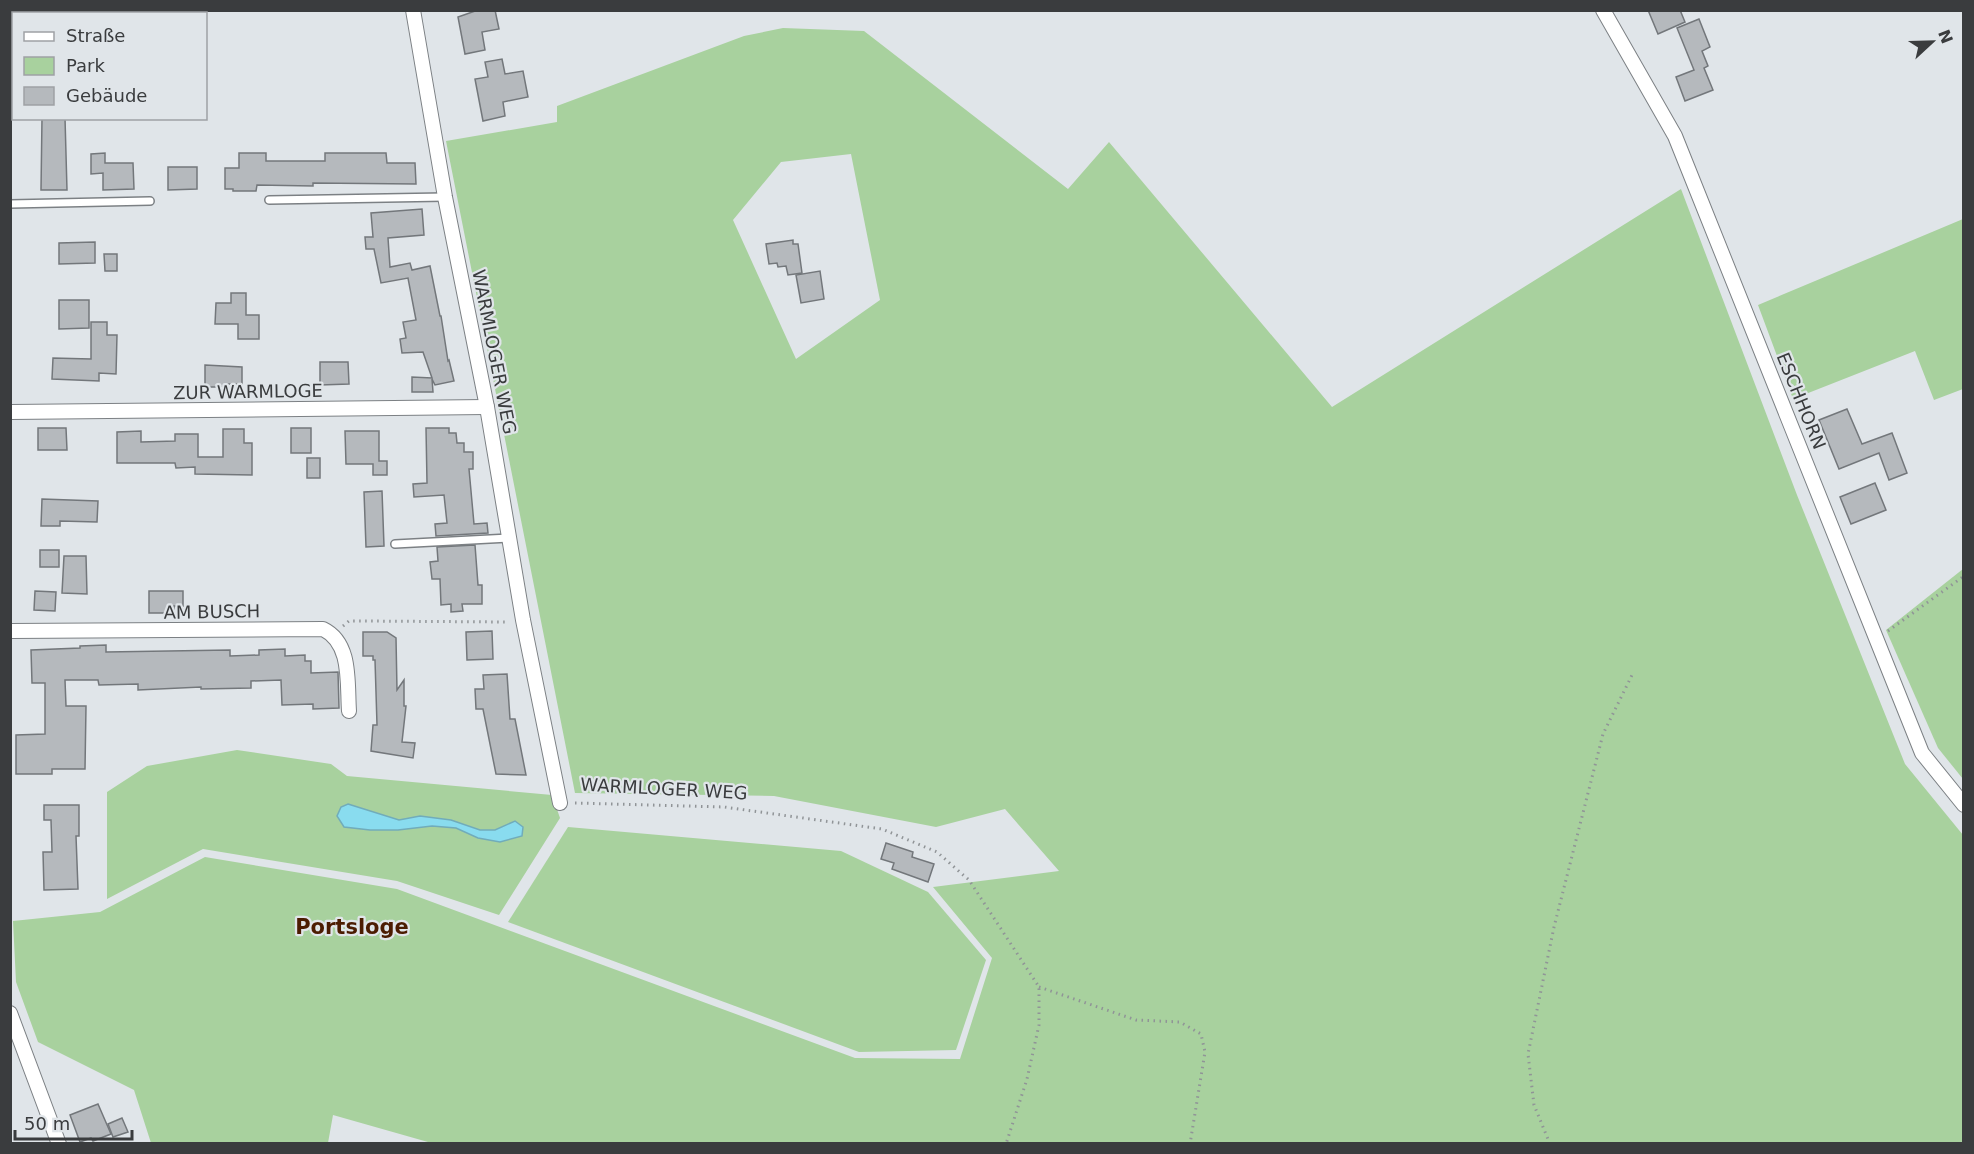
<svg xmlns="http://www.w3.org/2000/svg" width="1974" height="1154" font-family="'DejaVu Sans',sans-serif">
<rect width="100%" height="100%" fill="#e0e5e9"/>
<g fill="#a8d19e" fill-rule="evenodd">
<path d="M 783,28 L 864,31 L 1068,189 L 1109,142 L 1332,407 L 1681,189 L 1797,495 L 1905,764 L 1963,835 L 1963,1143 L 435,1144 L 333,1115 L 328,1143 L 151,1143 L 134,1090 L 38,1042 L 16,982 L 13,921 L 100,912 L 205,857 L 397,889 L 855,1058 L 960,1059 L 992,958 L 933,887 L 1059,871 L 1005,809 L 936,827 L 774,796 L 575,793 L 446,141 L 557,122 L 557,106 L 744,36 ZM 851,154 L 880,300 L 796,359 L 733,220 L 781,162 Z"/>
<path d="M 1963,219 L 1963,389 L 1934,400 L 1915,351 L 1793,399 L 1758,305 Z"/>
<path d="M 1963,569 L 1963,779 L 1938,748 L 1886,630 Z"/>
<path d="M 237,750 L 331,764 L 347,776 L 552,795 L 560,818 L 499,915 L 397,881 L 203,849 L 107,899 L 107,792 L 147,766 Z"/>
<path d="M 568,827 L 841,851 L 928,892 L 986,960 L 956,1050 L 859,1052 L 508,922 Z"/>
</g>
<path fill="#89dcef" stroke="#71acba" stroke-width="1.5" d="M 348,804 L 399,820 L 420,816 L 451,820 L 480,830 L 495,830 L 515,821 L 523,827 L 522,836 L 500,842 L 478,838 L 456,828 L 432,826 L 398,830 L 370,830 L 344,827 L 337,816 L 341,807 Z"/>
<g fill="#b5b9bd" stroke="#73777b" stroke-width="1.5">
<path d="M 478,10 L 495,10 L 499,29 L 482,32 L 485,50 L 465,54 L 458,17 Z"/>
<path d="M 1648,10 L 1680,10 L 1685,22 L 1658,34 Z"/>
<path d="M 1699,19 L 1710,47 L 1702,51 L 1708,66 L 1704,68 L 1713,90 L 1685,101 L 1676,77 L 1694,70 L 1677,28 Z"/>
<path d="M 502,59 L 505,74 L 523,71 L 528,97 L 503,102 L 505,116 L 483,121 L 475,79 L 488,77 L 485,62 Z"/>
<path d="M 42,118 L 65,118 L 67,190 L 41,190 Z"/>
<path d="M 105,153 L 105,163 L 133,163 L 134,189 L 103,190 L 103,173 L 91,174 L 91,154 Z"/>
<path d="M 239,153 L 266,153 L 266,161 L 325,161 L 325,153 L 386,153 L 387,163 L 415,163 L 416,184 L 313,183 L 313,186 L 257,185 L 256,191 L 233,191 L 233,189 L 225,189 L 225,168 L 239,168 Z"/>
<path d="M 168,167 L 197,167 L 197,189 L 168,190 Z"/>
<path d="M 422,209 L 424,235 L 388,238 L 390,267 L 410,263 L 412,270 L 430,266 L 440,316 L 441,316 L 448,361 L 449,360 L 454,381 L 435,385 L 432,379 L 433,392 L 412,392 L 412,377 L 432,378 L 423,352 L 402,353 L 400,339 L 406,338 L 403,322 L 416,320 L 408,278 L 381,283 L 374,249 L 366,249 L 365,237 L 373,237 L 371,213 Z"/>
<path d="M 793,240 L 793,244 L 798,244 L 802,273 L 788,275 L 786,266 L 778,267 L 777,263 L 769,264 L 766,244 Z"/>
<path d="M 95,242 L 95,263 L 59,264 L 59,243 Z"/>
<path d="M 104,254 L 117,254 L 117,271 L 105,271 Z"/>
<path d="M 820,271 L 824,299 L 801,303 L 796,275 Z"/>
<path d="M 231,293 L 246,293 L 246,315 L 259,315 L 259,339 L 238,339 L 238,324 L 215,324 L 216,303 L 231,303 Z"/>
<path d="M 59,300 L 89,300 L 89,328 L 59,329 Z"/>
<path d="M 91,322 L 107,322 L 107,335 L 117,335 L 116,374 L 99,373 L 99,381 L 52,379 L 53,358 L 91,359 Z"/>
<path d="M 320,362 L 348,362 L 349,384 L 320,385 Z"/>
<path d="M 205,365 L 242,367 L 242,384 L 228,384 L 228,387 L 205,387 Z"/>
<path d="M 1847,409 L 1862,444 L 1892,433 L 1907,473 L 1889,480 L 1879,453 L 1839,469 L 1819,420 Z"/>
<path d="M 38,428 L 66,428 L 67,450 L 38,450 Z"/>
<rect x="291" y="428" width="20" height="25"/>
<path d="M 426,428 L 449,428 L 449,433 L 456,433 L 457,443 L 464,443 L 464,452 L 473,452 L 473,469 L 469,469 L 474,524 L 487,523 L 488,533 L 436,536 L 435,524 L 447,523 L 444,495 L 414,497 L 413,484 L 427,483 Z"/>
<path d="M 223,429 L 244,429 L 244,443 L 252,443 L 252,475 L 195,474 L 195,467 L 176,468 L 175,463 L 117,463 L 117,432 L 141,431 L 141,442 L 175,441 L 175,434 L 198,434 L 198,457 L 223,457 Z"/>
<path d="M 345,431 L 379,431 L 379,461 L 387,461 L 387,475 L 373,475 L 373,464 L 346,464 Z"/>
<rect x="307" y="458" width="13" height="20"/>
<path d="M 1875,483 L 1886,510 L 1851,524 L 1840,497 Z"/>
<path d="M 382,491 L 384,546 L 366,547 L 364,492 Z"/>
<path d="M 42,499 L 98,501 L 97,522 L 60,521 L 60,526 L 41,526 Z"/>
<path d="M 475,545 L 478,585 L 482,585 L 482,604 L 462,604 L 463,611 L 451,612 L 451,604 L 441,605 L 440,579 L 432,579 L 430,562 L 438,561 L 437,547 Z"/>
<rect x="40" y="550" width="19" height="17"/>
<path d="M 64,556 L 86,556 L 87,594 L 62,593 Z"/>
<path d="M 35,591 L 56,592 L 55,611 L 34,610 Z"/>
<path d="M 149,591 L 183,591 L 183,606 L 174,606 L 174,613 L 149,613 Z"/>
<path d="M 492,631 L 493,659 L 467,660 L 466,632 Z"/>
<path d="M 363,632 L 387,632 L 396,638 L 397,690 L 404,680 L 404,706 L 406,706 L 402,742 L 415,743 L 413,758 L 371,751 L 373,725 L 377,725 L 375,660 L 373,660 L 373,656 L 363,656 Z"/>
<path d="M 106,645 L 106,652 L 230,650 L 230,656 L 259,655 L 259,650 L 285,649 L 285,656 L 305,655 L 305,661 L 311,661 L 311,673 L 338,672 L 339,708 L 313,709 L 313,704 L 282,705 L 281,680 L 251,681 L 251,688 L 201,689 L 201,687 L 138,690 L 138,684 L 99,685 L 98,680 L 65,680 L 66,706 L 86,706 L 85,769 L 52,769 L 52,774 L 16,774 L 16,735 L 45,734 L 45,683 L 32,683 L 31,650 L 80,648 L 80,646 Z"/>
<path d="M 507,674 L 510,719 L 515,719 L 526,775 L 496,774 L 483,709 L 476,709 L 475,689 L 484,689 L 483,675 Z"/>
<path d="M 44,805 L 79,805 L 79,836 L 76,836 L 78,889 L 44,890 L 43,852 L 52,852 L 51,820 L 44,820 Z"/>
<path d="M 886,843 L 913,852 L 912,857 L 934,864 L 928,882 L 892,869 L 894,863 L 881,859 Z"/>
<path d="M 98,1104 L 111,1134 L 93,1141 L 91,1138 L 80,1142 L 70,1115 Z"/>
<path d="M 122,1118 L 128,1132 L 113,1137 L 108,1124 Z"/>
</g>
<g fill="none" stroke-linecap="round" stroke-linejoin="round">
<g stroke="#7c8084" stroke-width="10">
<g id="service">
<path d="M 269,200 L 445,197"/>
<path d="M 10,204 L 150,201"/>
<path d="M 395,544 L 509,538"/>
</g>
</g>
<g stroke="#7c8084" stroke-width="16">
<g id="minor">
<path d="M 413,10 L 445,197 L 487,407 L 523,620 L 560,803"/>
<path d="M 1603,10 L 1675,136 L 1922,753 L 1964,805"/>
<path d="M 10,412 L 487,407"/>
<path d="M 10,631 L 323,629 C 352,643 347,683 349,711"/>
<path d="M 10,1013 L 59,1144"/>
</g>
</g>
<g stroke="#909497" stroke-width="3" stroke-dasharray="1.5 4.5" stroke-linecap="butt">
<path d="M 343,626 L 349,621 L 365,621 L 509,622"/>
<path d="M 1888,631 L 1964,576"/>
<path d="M 575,803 L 724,807 L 882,829 L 937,852 L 969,880 L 1039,987 L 1039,1025 L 1027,1079 L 1006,1144"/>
<path d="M 1039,987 L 1136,1020 L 1180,1022 L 1201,1034 L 1205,1052 L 1190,1144"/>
<path d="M 1550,1144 L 1534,1105 L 1528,1054 L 1554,927 L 1603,734 L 1633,673"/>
</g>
<use href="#service" stroke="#fff" stroke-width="7"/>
<use href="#minor" stroke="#fff" stroke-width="14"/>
</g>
<g text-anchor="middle" stroke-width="4.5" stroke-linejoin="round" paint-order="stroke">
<g font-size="18" fill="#3a3c3e" stroke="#e0e5e9">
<text transform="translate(494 352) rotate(79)" y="6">WARMLOGER WEG</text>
<text transform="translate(248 392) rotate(-1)" y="6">ZUR WARMLOGE</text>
<text transform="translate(1801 401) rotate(68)" y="6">ESCHHORN</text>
<text transform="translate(212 612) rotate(-1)" y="6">AM BUSCH</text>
<text transform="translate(664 789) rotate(3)" y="6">WARMLOGER WEG</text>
</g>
<g font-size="21" font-weight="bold" fill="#4b1c01" stroke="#e0e5e9">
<text x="352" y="934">Portsloge</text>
</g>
</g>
<rect width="1974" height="1154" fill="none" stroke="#3a3c3e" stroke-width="24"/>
<rect x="12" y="12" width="195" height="108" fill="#e0e5e9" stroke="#9ea1a5" stroke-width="1.5"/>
<rect x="24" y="32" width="30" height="9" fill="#ffffff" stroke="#9ea1a5" stroke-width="1.5"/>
<text x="66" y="42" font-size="18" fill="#3a3c3e">Straße</text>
<rect x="24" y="57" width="30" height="18" fill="#a8d19e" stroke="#9ea1a5" stroke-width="1.5"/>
<text x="66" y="72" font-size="18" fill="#3a3c3e">Park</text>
<rect x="24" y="87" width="30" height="18" fill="#b5b9bd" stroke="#9ea1a5" stroke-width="1.5"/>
<text x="66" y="102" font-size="18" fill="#3a3c3e">Gebäude</text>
<g transform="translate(1932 42) rotate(68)" stroke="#e0e5e9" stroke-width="4.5" paint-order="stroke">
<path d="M0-4.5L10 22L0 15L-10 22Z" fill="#3a3c3e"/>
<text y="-9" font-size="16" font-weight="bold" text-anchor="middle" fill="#3a3c3e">N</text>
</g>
<path d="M15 1130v9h117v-9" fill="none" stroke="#3a3c3e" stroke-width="3"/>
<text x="24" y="1130" font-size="18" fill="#3a3c3e" stroke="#e0e5e9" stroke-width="4.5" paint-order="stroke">50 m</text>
</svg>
